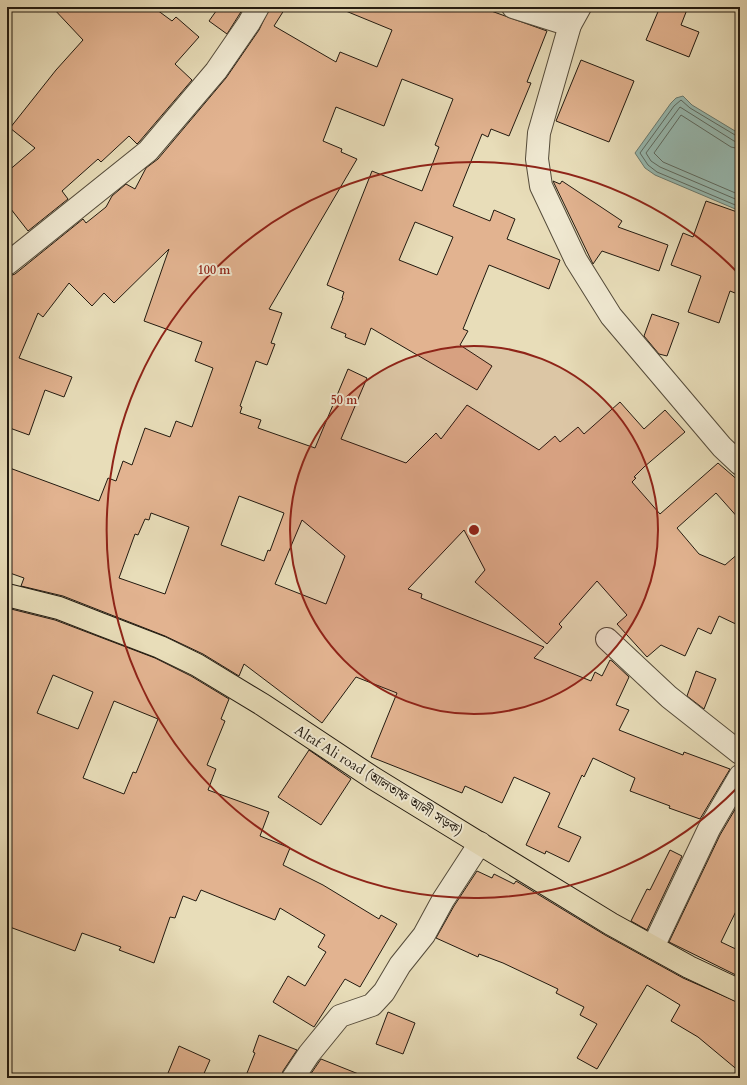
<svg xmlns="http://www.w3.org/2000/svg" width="747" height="1085" font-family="Cardo,'Noto Serif Bengali',serif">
<rect width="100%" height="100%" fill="#e8ddb9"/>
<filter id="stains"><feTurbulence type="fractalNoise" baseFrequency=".005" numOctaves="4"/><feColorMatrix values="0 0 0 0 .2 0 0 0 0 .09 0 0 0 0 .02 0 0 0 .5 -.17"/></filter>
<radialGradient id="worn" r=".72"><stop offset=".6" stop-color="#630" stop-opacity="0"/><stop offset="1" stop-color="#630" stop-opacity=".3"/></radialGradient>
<path fill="#97bbb3" stroke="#687b72" d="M 683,96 L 692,105 L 740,134 L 740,211 L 655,175 L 645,168 L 635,153 L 671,103 L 676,98 Z"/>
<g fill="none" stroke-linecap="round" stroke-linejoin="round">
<g stroke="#5c6a62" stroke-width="1">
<path d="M 740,138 L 690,108 L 681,100 L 674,106 L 640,153 L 648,165 L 657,172 L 740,207"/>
<path d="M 740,143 L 734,141 L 680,107 L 646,153 L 651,161 L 660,167 L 740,201"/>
<path d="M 740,149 L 731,147 L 681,115 L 654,153 L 663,162 L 740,195"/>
</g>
</g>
<g fill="#e2b390" stroke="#221a10" fill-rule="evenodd">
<path d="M 52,7 L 153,7 L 172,21 L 176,17 L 199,37 L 175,64 L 192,80 L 139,142 L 137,144 L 129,136 L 101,162 L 98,159 L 62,191 L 68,199 L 28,231 L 7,204 L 7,172 L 35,148 L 10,128 L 56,70 L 83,40 Z"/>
<path d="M 219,7 L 244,7 L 227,34 L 209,21 Z"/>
<path d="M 270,7 L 286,7 L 274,26 L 336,62 L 340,52 L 377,67 L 392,30 L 336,7 L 480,7 L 547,31 L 527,82 L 531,83 L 509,136 L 491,129 L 488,137 L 482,134 L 453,206 L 490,221 L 494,210 L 515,219 L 507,239 L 560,260 L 549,289 L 489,265 L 463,329 L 468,331 L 460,345 L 492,366 L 477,390 L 371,328 L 365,345 L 345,337 L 346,334 L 331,328 L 343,298 L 342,298 L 344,292 L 327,285 L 372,171 L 422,191 L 439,147 L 435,145 L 453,99 L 402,79 L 384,126 L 336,107 L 323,141 L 342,149 L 341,152 L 357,159 L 269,309 L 282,313 L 271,343 L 275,344 L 267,365 L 256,361 L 240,406 L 242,407 L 240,413 L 261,420 L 258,428 L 315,448 L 348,369 L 367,378 L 341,439 L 406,463 L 436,433 L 441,439 L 467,405 L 539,450 L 555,436 L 560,442 L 578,427 L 584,434 L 620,402 L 644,429 L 665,410 L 685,432 L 644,467 L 634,477 L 636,478 L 632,482 L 660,514 L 718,463 L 740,482 L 740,520 L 716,493 L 677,528 L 699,554 L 725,565 L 740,552 L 740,626 L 719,616 L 711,634 L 698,628 L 685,656 L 661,645 L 647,657 L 617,624 L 627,615 L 597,581 L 559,624 L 562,627 L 547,644 L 475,582 L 485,570 L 464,530 L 408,589 L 422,594 L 421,598 L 544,647 L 534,658 L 591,681 L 595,672 L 602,676 L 610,660 L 612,661 L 629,677 L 616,705 L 629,710 L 619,730 L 683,755 L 684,752 L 730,769 L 700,819 L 669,808 L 670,806 L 630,791 L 635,778 L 593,758 L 584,777 L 582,775 L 558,827 L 581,837 L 569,862 L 546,851 L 545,854 L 526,845 L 550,793 L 514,777 L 502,803 L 465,786 L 462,793 L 371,757 L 397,693 L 356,677 L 322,723 L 244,664 L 239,676 L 203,654 L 165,636 L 63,596 L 21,586 L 24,578 L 7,572 L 7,467 L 99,501 L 108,478 L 116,481 L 123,461 L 132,465 L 145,428 L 170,437 L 176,421 L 192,427 L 213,368 L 195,361 L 202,342 L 144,321 L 169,249 L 114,303 L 104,293 L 92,306 L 69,283 L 43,317 L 38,313 L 19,358 L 72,377 L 64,397 L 45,390 L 29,435 L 7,427 L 7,277 L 15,274 L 83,219 L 86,223 L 106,207 L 112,196 L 126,184 L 135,189 L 146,168 L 158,159 L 226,78 L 259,30 ZM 415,222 L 453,237 L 437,275 L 399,260 ZM 239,496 L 284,513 L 270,551 L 268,550 L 264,561 L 221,545 ZM 151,513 L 189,527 L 165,594 L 119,578 L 135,534 L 138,535 L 145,519 L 149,520 ZM 302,520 L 345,556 L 326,604 L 275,584 Z"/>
<path d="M 660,7 L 688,7 L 681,25 L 699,32 L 689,57 L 646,40 Z"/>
<path d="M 581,60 L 634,81 L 609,142 L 556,121 Z"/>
<path d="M 553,181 L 560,184 L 562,181 L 622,221 L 618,227 L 668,245 L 659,271 L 602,251 L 593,264 Z"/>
<path d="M 706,201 L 740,213 L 740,295 L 730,291 L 719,323 L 688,312 L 701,276 L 671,265 L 683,233 L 693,237 Z"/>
<path d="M 652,314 L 679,323 L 667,356 L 659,354 L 644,336 Z"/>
<path d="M 11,609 L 55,620 L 155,658 L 191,676 L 229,699 L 221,719 L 225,721 L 207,765 L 216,769 L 208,790 L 269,812 L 260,836 L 290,848 L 283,865 L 323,885 L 379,919 L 381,915 L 397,924 L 360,987 L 345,979 L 314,1027 L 273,1002 L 288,976 L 305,986 L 326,952 L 318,947 L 325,935 L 280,908 L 275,920 L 201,890 L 196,901 L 183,896 L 175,918 L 170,917 L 154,963 L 119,950 L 121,947 L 82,933 L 75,951 L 7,926 L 7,619 ZM 53,675 L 93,692 L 78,729 L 37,713 ZM 114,701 L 158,719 L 136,773 L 133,772 L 124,794 L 83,778 Z"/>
<path d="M 696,671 L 716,679 L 704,709 L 687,696 Z"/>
<path d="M 309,750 L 351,779 L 321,825 L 278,797 Z"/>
<path d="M 740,801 L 740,903 L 721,942 L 740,951 L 740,977 L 669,942 L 720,835 Z"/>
<path d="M 670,850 L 682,856 L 647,930 L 631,921 L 647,889 L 650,890 Z"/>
<path d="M 477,871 L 492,878 L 494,874 L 514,884 L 516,881 L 521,884 L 605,935 L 683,978 L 740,1003 L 740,1072 L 698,1037 L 671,1021 L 680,1005 L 647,985 L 597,1069 L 577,1058 L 597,1024 L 580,1015 L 584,1007 L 556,993 L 558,989 L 503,963 L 479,954 L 478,957 L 436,938 L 454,906 Z"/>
<path d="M 388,1012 L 415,1023 L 403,1054 L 376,1044 Z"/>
<path d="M 259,1035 L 297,1050 L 283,1071 L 281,1078 L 245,1078 L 255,1053 L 253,1052 Z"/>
<path d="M 179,1046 L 210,1060 L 202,1078 L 166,1078 Z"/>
<path d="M 321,1059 L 366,1077 L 366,1078 L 308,1078 Z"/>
</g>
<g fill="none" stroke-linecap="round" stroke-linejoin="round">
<g stroke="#544b3a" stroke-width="24">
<g id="minor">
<path d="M 513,7 L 570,25"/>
<path d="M 580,7 L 570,25 L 539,133 L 537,159 L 541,186 L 576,260 L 611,316 L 722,447 L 740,464"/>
<path d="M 7,264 L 148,151 L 216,71 L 249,23 L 258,7"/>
<path d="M 607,639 L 669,697 L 740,753"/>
<path d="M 653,947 L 709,829 L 740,776"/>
<path d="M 293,1078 L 309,1054 L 340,1016 L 372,1005 L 384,992 L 400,965 L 424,935 L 443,900 L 480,843"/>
</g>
</g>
<g stroke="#221a10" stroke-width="24">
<path id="major" d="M 7,595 L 59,608 L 100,624 L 160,647 L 197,665 L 263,705 L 373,778 L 611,924 L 689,967 L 740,991"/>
</g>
<use href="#minor" stroke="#f0e9d2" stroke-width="22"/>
<use href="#major" stroke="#e8ddb9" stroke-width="22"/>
</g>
<circle cx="474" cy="530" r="184" fill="#8f2418" fill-opacity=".12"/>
<g fill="none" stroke="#8f2418" stroke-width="2">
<circle cx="474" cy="530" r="184"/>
<path d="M739 786A368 368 0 1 1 739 274"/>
</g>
<g text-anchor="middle" stroke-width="4" stroke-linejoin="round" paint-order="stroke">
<g font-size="14" fill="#221a10" stroke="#f0e9d2">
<text transform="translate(379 780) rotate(32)" y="5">Altaf Ali road (আলতাফ আলী সড়ক)</text>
</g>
</g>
<circle cx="474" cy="530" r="6" fill="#8f2418" stroke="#f0e9d2" stroke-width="2"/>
<g font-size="12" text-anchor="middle" font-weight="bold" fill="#8f2418" stroke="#f0e9d2" stroke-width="4" stroke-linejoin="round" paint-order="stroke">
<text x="214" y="274">100 m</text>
<text x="344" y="404">50 m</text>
</g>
<rect width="747" height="1085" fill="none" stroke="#e8ddb9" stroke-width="24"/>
<rect x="8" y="8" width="731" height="1069" fill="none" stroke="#221a10" stroke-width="2"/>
<rect x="12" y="12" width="723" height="1061" fill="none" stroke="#221a10"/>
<rect width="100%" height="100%" filter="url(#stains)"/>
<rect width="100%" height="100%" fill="url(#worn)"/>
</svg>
